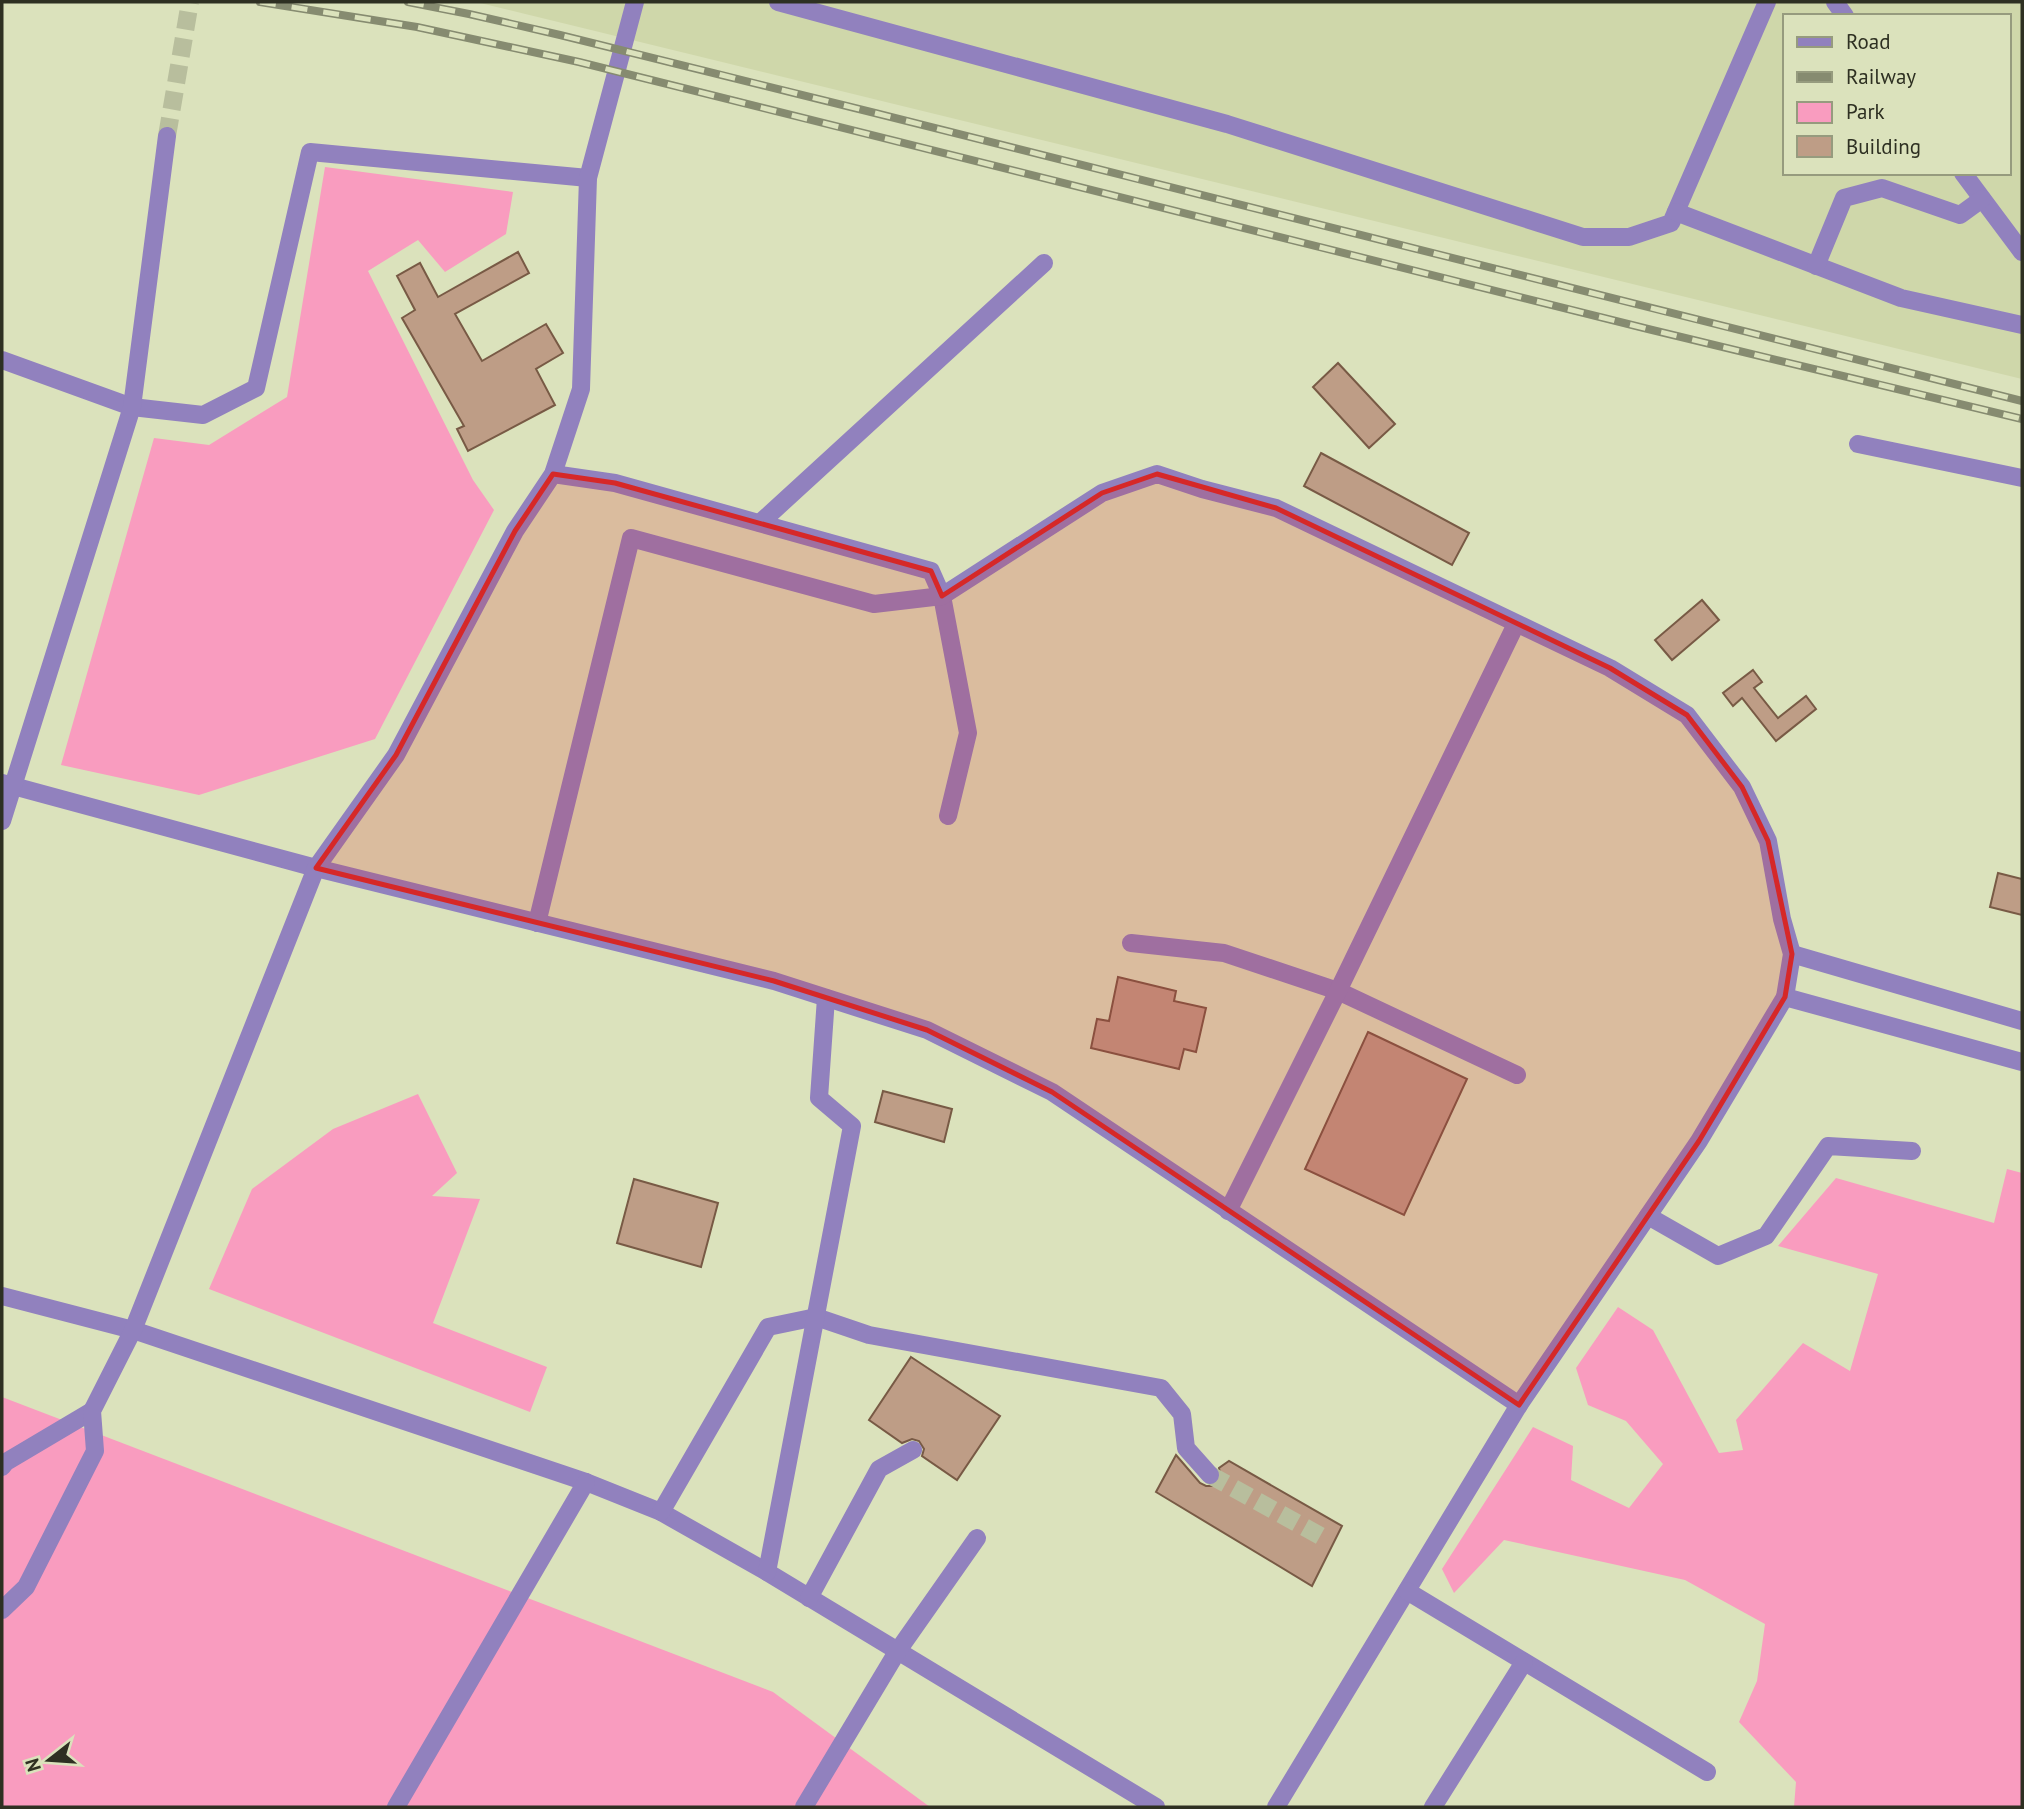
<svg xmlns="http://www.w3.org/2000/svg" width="2024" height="1809" font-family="'PT Sans',sans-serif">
<rect width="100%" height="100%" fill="#dbe2bc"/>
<path fill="#cfd7aa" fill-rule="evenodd" d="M 476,2 L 2022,2 L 2022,379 ZM 1784,16 L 2008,16 L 2008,173 L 1784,173 Z"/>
<g fill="#f99cbf">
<path d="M 325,167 L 513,192 L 506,234 L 445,272 L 418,240 L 368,271 L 473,480 L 494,510 L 375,739 L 199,795 L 61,765 L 154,438 L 209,445 L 287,397 Z"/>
<path d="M 418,1094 L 457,1173 L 432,1196 L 480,1199 L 433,1323 L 547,1367 L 530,1412 L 209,1289 L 252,1189 L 333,1129 Z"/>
<path d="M 2007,1169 L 2022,1173 L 2022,1807 L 1794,1807 L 1796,1782 L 1739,1722 L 1757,1681 L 1765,1624 L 1685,1580 L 1504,1540 L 1454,1593 L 1442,1569 L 1533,1427 L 1573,1446 L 1571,1480 L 1629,1508 L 1663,1464 L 1626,1421 L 1588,1405 L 1576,1368 L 1618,1307 L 1653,1330 L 1719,1453 L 1743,1450 L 1736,1420 L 1803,1343 L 1850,1371 L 1878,1274 L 1778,1246 L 1836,1178 L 1994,1223 Z"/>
<path d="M 2,1397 L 773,1692 L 930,1807 L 2,1807 Z"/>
</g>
<g fill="#be9d86" stroke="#785a45" stroke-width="2">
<path d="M 518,252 L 529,273 L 455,314 L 482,361 L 546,324 L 563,353 L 536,369 L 555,405 L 468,451 L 457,429 L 464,426 L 402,318 L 415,310 L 397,276 L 420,263 L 438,297 Z"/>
<path d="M 1338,363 L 1395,424 L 1369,448 L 1313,387 Z"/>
<path d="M 1321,453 L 1469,533 L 1452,565 L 1304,486 Z"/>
<path d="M 1702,600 L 1719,620 L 1672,660 L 1655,640 Z"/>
<path d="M 1753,670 L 1762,682 L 1754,688 L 1778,718 L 1806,696 L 1816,709 L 1776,741 L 1742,698 L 1733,706 L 1723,693 Z"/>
<path d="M 1998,873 L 2022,879 L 2022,915 L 1990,907 Z"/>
<path d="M 1118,977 L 1176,991 L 1174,1001 L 1206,1008 L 1196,1052 L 1184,1049 L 1179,1069 L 1091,1048 L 1097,1019 L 1109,1021 Z"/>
<path d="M 1368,1032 L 1467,1079 L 1404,1215 L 1305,1169 Z"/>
<path d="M 883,1091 L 952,1109 L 944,1142 L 875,1122 Z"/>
<path d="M 634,1179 L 718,1203 L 701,1267 L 617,1243 Z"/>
<path d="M 911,1357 L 1000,1416 L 957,1480 L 922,1456 L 924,1449 L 919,1441 L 912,1439 L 902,1443 L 869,1420 Z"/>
<path d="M 1176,1455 L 1200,1483 L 1206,1486 L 1213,1486 L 1218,1483 L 1221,1478 L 1219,1468 L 1229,1461 L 1342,1526 L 1312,1586 L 1156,1492 Z"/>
</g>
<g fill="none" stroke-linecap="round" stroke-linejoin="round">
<g stroke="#b8be9d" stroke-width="18" stroke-dasharray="18 9" stroke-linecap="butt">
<path d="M 167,136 L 190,2"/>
<path d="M 1210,1475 L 1324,1538"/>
</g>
<g stroke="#9181be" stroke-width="18">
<path d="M 778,2 L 1227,124 L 1583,237 L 1629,237 L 1671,223 L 1767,2"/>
<path d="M 1835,2 L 1845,16"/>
<path d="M 1963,173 L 2022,252"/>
<path d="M 1676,212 L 1901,298 L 2022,325"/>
<path d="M 1816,266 L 1844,198 L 1882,188 L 1960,215 L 1982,199"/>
<path d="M 2,360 L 132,407 L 203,415 L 256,388 L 310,152 L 588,178"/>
<path d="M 1858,444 L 2022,478"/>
<path d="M 553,474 L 615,483 L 931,571 L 942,596 L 968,733 L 948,816"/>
<path d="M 760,523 L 1044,263"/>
<path d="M 2,783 L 316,868 L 774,981 L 927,1030 L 1052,1092 L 1519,1405"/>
<path d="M 2,821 L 132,407 L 167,136"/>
<path d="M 537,923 L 631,538 L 874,604 L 942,596 L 1102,493 L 1157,474 L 1202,489 L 1276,508 L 1610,668 L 1687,715 L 1742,787 L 1768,841 L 1782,919 L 1792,954 L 1785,997 L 1699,1141 L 1519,1405 L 1276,1807"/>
<path d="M 1131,943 L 1224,953 L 1338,991 L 1517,1075"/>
<path d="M 1792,954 L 2022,1021"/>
<path d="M 1785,997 L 2022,1062"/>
<path d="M 1228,1211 L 1338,991 L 1516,624"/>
<path d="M 1648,1216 L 1718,1256 L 1766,1236 L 1828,1146 L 1912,1151"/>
<path d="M 2,1296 L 133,1330 L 586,1482 L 661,1512 L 767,1572 L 1156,1807"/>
<path d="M 2,1467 L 6,1462 L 92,1411"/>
<path d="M 661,1512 L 768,1327 L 816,1317 L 869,1335 L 1161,1388 L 1182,1414 L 1186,1448 L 1210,1475"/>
<path d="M 767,1572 L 852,1126 L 819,1098 L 826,998"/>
<path d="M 1407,1591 L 1707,1772"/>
<path d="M 809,1598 L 879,1469 L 913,1450"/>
<path d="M 2,1610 L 26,1587 L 95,1451 L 92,1411 L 133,1330 L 316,868 L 396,755 L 515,531 L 553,474 L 581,389 L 588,178 L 635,2"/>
<path d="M 396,1807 L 586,1482"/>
<path d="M 804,1807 L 897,1652 L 977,1538"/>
<path d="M 1433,1807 L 1524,1662"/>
</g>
<g stroke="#868b70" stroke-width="8">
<g id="rail">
<path d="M 260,2 L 417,27 L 579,62 L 1648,329 L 2022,419"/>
<path d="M 408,2 L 469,14 L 560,35 L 875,113 L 2022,401"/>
</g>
</g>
<use href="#rail" stroke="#dbe2bc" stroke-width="5" stroke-dasharray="16" stroke-linecap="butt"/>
</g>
<path fill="#d62828" fill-opacity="0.2" stroke="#d62828" stroke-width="5" stroke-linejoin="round" d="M 553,474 L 615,483 L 931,571 L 942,596 L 1102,493 L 1157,474 L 1276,508 L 1610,668 L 1687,715 L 1742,787 L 1768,841 L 1792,954 L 1785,997 L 1699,1141 L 1519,1405 L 1052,1092 L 927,1030 L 774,981 L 316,868 L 396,755 L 515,531 Z"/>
<rect width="2024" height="1809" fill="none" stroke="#2e3022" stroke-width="7"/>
<rect x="1783" y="14" width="228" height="161" fill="#dbe2bc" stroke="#969b7e" stroke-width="2"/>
<rect x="1797" y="37" width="35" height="10" fill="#9181be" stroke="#969b7e" stroke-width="2"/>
<text x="1846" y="49" font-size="21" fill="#2e3022">Road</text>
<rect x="1797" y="72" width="35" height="10" fill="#868b70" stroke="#969b7e" stroke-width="2"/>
<text x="1846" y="84" font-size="21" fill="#2e3022">Railway</text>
<rect x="1797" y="102" width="35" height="21" fill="#f99cbf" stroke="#969b7e" stroke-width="2"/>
<text x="1846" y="119" font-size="21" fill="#2e3022">Park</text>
<rect x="1797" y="136" width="35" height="21" fill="#be9d86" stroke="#969b7e" stroke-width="2"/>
<text x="1846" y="154" font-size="21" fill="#2e3022">Building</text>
<g transform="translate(49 1760) rotate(253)" stroke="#dbe2bc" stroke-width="5" paint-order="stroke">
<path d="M0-5L12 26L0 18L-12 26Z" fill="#2e3022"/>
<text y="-10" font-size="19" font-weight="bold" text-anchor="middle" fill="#2e3022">N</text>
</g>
</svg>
